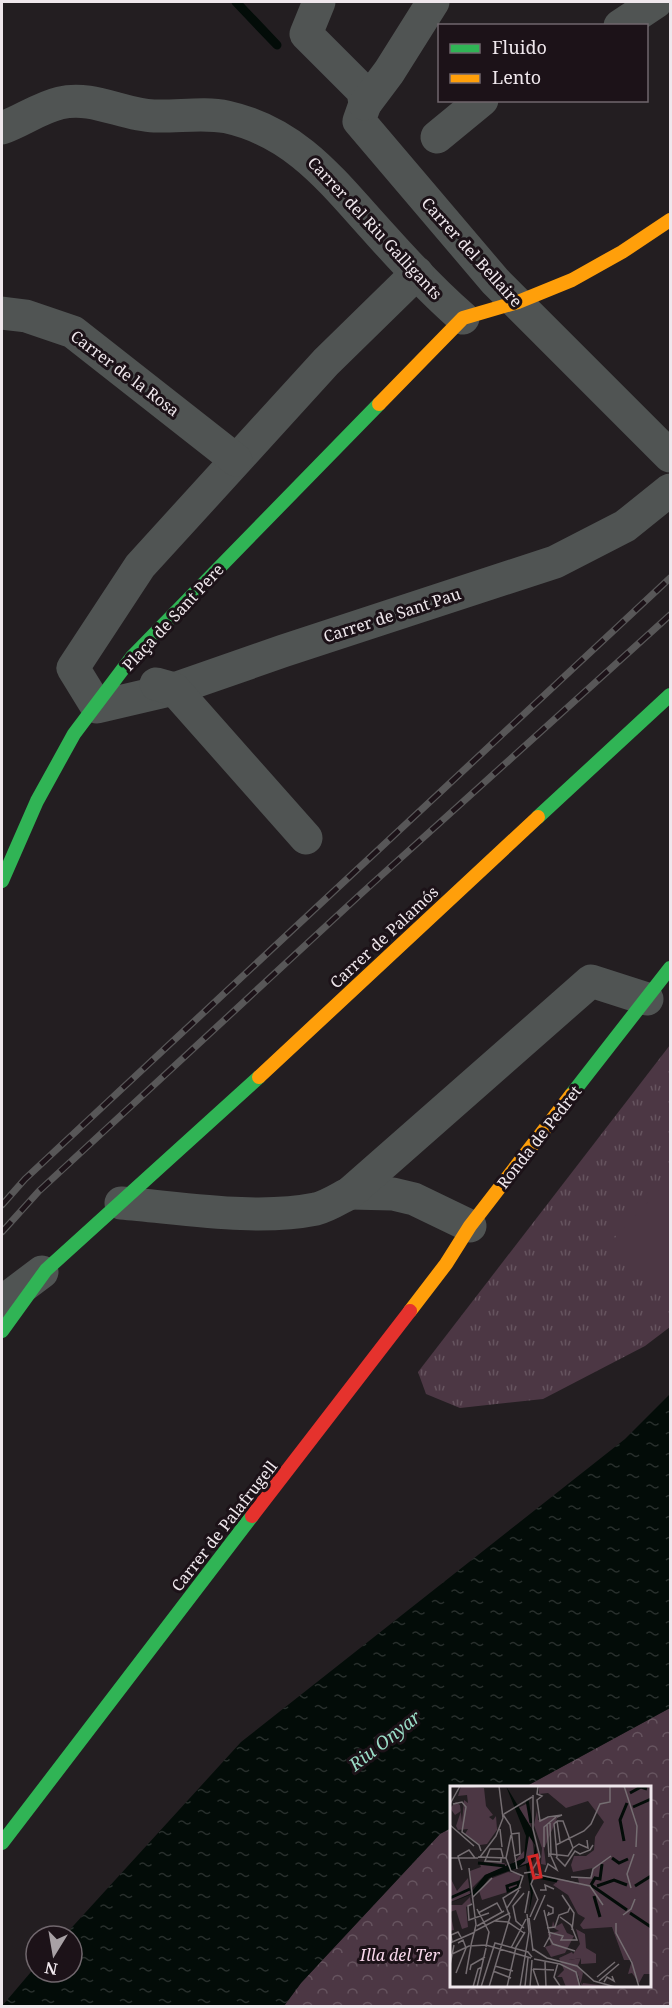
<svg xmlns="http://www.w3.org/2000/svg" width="672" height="2008" font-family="'Noto Serif',serif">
<defs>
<pattern id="grass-tufts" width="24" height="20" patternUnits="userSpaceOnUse" patternTransform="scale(1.5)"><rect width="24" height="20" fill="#4c3744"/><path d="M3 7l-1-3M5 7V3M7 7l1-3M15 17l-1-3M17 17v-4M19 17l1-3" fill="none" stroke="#66545f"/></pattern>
<pattern id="forest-crowns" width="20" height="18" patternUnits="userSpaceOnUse" patternTransform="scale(1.5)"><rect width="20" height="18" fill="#4c3744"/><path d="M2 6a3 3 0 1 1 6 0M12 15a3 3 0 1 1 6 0" fill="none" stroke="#66545f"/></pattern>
<pattern id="water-ripples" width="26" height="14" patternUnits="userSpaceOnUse" patternTransform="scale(1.5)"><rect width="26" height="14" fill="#030c08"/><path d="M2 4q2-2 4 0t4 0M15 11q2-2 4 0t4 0" fill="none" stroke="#282f2c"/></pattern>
</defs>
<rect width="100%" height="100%" fill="#231e21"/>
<path fill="url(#grass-tufts)" d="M 670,1045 L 670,1327 L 645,1346 L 543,1399 L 460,1408 L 426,1394 L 418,1372 Z"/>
<path fill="url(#forest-crowns)" d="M 670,1708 L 670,2006 L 284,2006 L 301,1983 L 440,1834 L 451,1828 L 452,1986 L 650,1986 L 650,1788 L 525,1787 Z"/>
<path fill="#4c3744" d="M 670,1178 L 670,1290 L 669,1292 L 613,1240 Z"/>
<path fill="url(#water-ripples)" d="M 670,1394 L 670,1708 L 525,1787 L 452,1788 L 451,1828 L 440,1834 L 301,1983 L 284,2006 L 2,2006 L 36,1966 L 36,1972 L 72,1972 L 72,1936 L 64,1936 L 241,1742 L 625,1439 Z"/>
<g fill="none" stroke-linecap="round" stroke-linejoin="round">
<path stroke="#030c08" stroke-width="9" d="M 236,2 L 277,45"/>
<g stroke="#505453" stroke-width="33">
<path d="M 319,2 L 306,34 L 363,91 L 365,104 L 359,121 L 495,281 L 670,456"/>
<path d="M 620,26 L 656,2"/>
<path d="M 365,104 L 389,72 L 433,2"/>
<path d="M 2,128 C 22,121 39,108 60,103 C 92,95 123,115 154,116 C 178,117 204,112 227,117 C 298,133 334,184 380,234 C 406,263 433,292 463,318"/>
<path d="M 437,137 L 482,100"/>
<path d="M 417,273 L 326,362 L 140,566 L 73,668 L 97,707 L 174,689 L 283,651 L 555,562 L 625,526 L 670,490"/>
<path d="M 2,313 L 26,316 L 73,332 L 236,460"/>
<path d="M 156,684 L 174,689 L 306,838"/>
<path d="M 350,1193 L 393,1194 L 414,1199 L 470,1226"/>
<path d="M 121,1203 C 182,1208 256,1221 316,1209 C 328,1206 340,1198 350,1193 L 591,981 L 647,999"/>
<path d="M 2,1302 L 42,1272"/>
</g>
<g stroke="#30b455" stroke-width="14">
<path d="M 538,817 L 670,695"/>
<path d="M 2,881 L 37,801 L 74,734 L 132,657 L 379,404"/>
<path d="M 571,1095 L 670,968"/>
<path d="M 2,1331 L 46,1270 L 259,1077"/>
<path d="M 2,1843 L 252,1516"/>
</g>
<g stroke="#ff9f0a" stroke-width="14">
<path d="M 379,404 L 463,318 L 518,302 L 572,280 L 622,252 L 670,220"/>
<path d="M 259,1077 L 538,817"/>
<path d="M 410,1311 L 446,1264 L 470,1226 L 571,1095"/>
</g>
<path stroke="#e5322d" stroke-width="14" d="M 252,1516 L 410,1311"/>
<g stroke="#585758" stroke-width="7">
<g id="rail">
<path d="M 2,1205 L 25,1179 L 670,578"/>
<path d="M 2,1232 L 39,1191 L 363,892 L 670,615"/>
</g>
</g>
<use href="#rail" stroke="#1c1218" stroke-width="4.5" stroke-dasharray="14" stroke-linecap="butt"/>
</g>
<g text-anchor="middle" stroke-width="6" stroke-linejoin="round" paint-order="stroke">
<g font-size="16" fill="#efe7ec" stroke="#1c1218">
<text transform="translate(375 228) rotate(47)" y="6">Carrer del Riu Galligants</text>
<text transform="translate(472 252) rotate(48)" y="6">Carrer del Bellaire</text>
<text transform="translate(125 373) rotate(37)" y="6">Carrer de la Rosa</text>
<text transform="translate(392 615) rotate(-18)" y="6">Carrer de Sant Pau</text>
<text transform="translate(173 617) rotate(-47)" y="6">Plaça de Sant Pere</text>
<text transform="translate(384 937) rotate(-43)" y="6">Carrer de Palamós</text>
<text transform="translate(539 1137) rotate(-52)" y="6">Ronda de Pedret</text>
<text transform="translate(224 1526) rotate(-52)" y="6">Carrer de Palafrugell</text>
</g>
<g font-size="16" font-style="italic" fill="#f9d8ec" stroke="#1c1218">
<text x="400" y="1961">Illa del Ter</text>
</g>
<g font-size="18" font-style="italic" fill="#99dcc6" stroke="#1c1218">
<text transform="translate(385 1741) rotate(-38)" y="6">Riu Onyar</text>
</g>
</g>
<g transform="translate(450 1786)">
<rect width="201" height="201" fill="#231e21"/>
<path d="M 0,91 L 7,105 L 18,92 L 20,108 L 0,116 ZM 126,143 L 135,148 L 136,162 L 146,168 L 146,177 L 131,178 L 131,172 L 119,174 L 130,158 Z" fill="#4c3744"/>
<path d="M 11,0 L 34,2 L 36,20 L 43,29 L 39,31 L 43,34 L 46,30 L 47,43 L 48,39 L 47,44 L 37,58 L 30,59 L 15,48 L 18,43 L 8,44 L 6,40 L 11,25 L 5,29 L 0,22 L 6,16 L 10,19 L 12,36 L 14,14 L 18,17 L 17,9 L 8,10 ZM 78,17 L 84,68 L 78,77 L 62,82 L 71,79 L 75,71 L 70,77 L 61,79 L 74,65 L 75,69 L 78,49 L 68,22 ZM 87,24 L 88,34 L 108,30 L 94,63 L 96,79 L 91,78 L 92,62 L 84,39 ZM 103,135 L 105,141 L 112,137 L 117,147 L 124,150 L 115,167 L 101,171 L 95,161 L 101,159 L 98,148 L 109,145 L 102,141 ZM 122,166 L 124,170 L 119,174 L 131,172 L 128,179 L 133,187 L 131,196 L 132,199 L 133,197 L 164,201 L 132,201 L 127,186 L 130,201 L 116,201 L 112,191 L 107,191 L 114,184 L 109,172 Z" fill="#4c3744"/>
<path d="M 89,0 L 201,0 L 201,188 L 194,188 L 189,197 L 182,187 L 178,188 L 182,174 L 174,174 L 162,141 L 133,143 L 130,139 L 135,132 L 128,128 L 118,109 L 103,99 L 110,93 L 129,97 L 128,92 L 140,92 L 143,82 L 123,86 L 121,79 L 124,70 L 136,70 L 144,64 L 145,51 L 154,36 L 138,15 L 116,22 L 98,7 L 89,8 ZM 29,76 L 54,77 L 58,80 L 35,89 L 22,102 L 20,85 L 31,81 ZM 58,86 L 71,88 L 67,103 L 32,114 L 29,105 L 40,93 ZM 20,111 L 21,118 L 16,121 L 18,141 L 12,143 L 6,124 L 0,126 L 4,144 L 0,145 L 0,119 L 12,119 Z" fill="#4c3744"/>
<path d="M 56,0 L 82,43 L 87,67 L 79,82 L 83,107 L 79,127 L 81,108 L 76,79 L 39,92 L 25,111 L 22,108 L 0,117 L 20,108 L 35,89 L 74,72 L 76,50 ZM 79,50 L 85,59 L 84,68 L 78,77 L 68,81 L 75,75 Z" fill="#030c08" fill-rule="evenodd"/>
<path fill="none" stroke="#030c08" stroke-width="3" d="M 180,7 L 191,1 L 197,3M 77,14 L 81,37M 183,21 L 201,13M 174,55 L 170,34 L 177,17M 162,72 L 169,77 L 178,73M 28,77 L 55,80M 88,91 L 107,95M 69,96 L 68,101 L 58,105 L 57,100 ZM 141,99 L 177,124M 141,99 L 145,92 L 150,93 L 152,78M 147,100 L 164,94 L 177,99M 185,100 L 201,90M 144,110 L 150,131M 0,112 L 20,103M 180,127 L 201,141"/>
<path fill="none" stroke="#756e72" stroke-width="1.5" d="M 88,0 L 87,8 L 92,10 L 87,14 L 90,35 L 98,31 L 112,29 L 107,31M 174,0 L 187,40 L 186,61M 0,18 L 10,0M 3,18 L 12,16 L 16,21 L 12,46 L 29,59 L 31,65M 52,27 L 60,39 L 67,83M 54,28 L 82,11M 107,35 L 113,35 L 123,62M 107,35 L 110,56M 100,37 L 101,68M 0,39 L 24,60M 97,39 L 99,71M 50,43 L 52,61M 61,48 L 69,47 L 70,68 L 64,70M 61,49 L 56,72 L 61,85 L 73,90 L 69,102M 106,59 L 104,38 L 107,35M 94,61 L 94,41 L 106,31M 123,62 L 129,58 L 138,62 L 137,54M 28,71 L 56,72M 30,71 L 46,50 L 53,32 L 49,0M 51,71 L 51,76 L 35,75 L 40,63 L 51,63 L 53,71M 106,71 L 115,80 L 125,65 L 130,68 L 140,64 L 143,59M 107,71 L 106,59 L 134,45 L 141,38 L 150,18 L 160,16 L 160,0M 0,72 L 28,72M 19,82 L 26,139 L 21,159M 12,84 L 8,70 L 19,64 L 25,72M 95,86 L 98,78 L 107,84 L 100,68 L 118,70 L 123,62M 74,87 L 81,86 L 90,71 L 83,43 L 83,9M 85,88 L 140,100 L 153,119M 85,89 L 81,98 L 88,114M 121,91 L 141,92 L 143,83 L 161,70M 181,102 L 177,88 L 184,68M 90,104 L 96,104 L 95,99 L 104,103M 112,109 L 124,127 L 122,144M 22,112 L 42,92M 22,118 L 18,120 L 19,134 L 39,127M 97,119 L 103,122 L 103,127 L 98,129 L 99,126M 57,122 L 69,104M 27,123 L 39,146 L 36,161M 28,127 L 47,117 L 52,126M 75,127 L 79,105M 173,129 L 181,123 L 185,113M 80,131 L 88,113M 79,132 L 83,165M 84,134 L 95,109M 45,135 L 58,136 L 74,147M 166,137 L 166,147 L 182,177 L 189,201M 27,140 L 54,125M 74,142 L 66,135 L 63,120 L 74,107M 97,142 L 105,141 L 109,129 L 118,126 L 120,121M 25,145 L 60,127M 98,146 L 113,150 L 111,154 L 127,154 L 121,139 L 110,131M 99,151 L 103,158 L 125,165M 2,156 L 1,149 L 8,146 L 12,153M 0,157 L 25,146M 94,161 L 100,150 L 94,124M 61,162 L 76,133M 83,163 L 97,172 L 127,180 L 144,195 L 165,201M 0,169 L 19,160 L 36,159 L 81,172M 84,173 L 110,178 L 126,186 L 130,201M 95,176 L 96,201M 108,177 L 104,191 L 110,200M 0,179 L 4,159M 45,180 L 63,185M 83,183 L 89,201M 83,183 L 104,184M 20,184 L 21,179 L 35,171M 43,185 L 61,192M 6,187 L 16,162 L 13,154 L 8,157M 16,188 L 21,160M 147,191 L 165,176M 149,195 L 169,178M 154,196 L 157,191 L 164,195 L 162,190M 75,200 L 78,172M 23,201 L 28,183 L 32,181M 27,201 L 36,162M 31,201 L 45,157 L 78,166 L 82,171M 39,201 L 60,131 L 53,112 L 71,101M 57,201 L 66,161 L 75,146M 70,201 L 79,146 L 77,128M 80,201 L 82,174"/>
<path fill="#d62828" fill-opacity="0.15" stroke="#d62828" stroke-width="3" d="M 87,69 L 91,91 L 84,92 L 79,71 Z"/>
<rect width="201" height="201" fill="none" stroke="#efe7ec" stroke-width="3"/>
</g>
<rect width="672" height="2008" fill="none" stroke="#efe7ec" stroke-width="6"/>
<rect x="438" y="24" width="210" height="78" fill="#1c1218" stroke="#70676d" stroke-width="1.5"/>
<rect x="450" y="44" width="30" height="9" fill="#30b455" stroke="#70676d" stroke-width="1.5"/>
<text x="492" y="54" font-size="18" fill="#efe7ec">Fluido</text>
<rect x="450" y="74" width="30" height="9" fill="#ff9f0a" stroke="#70676d" stroke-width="1.5"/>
<text x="492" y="84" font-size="18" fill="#efe7ec">Lento</text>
<g transform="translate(54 1954) rotate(191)"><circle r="28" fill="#1c1218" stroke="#70676d" stroke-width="1.5"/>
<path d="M0-4.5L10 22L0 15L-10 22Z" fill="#a8a1a5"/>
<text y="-9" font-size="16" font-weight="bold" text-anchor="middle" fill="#efe7ec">N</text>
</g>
</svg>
